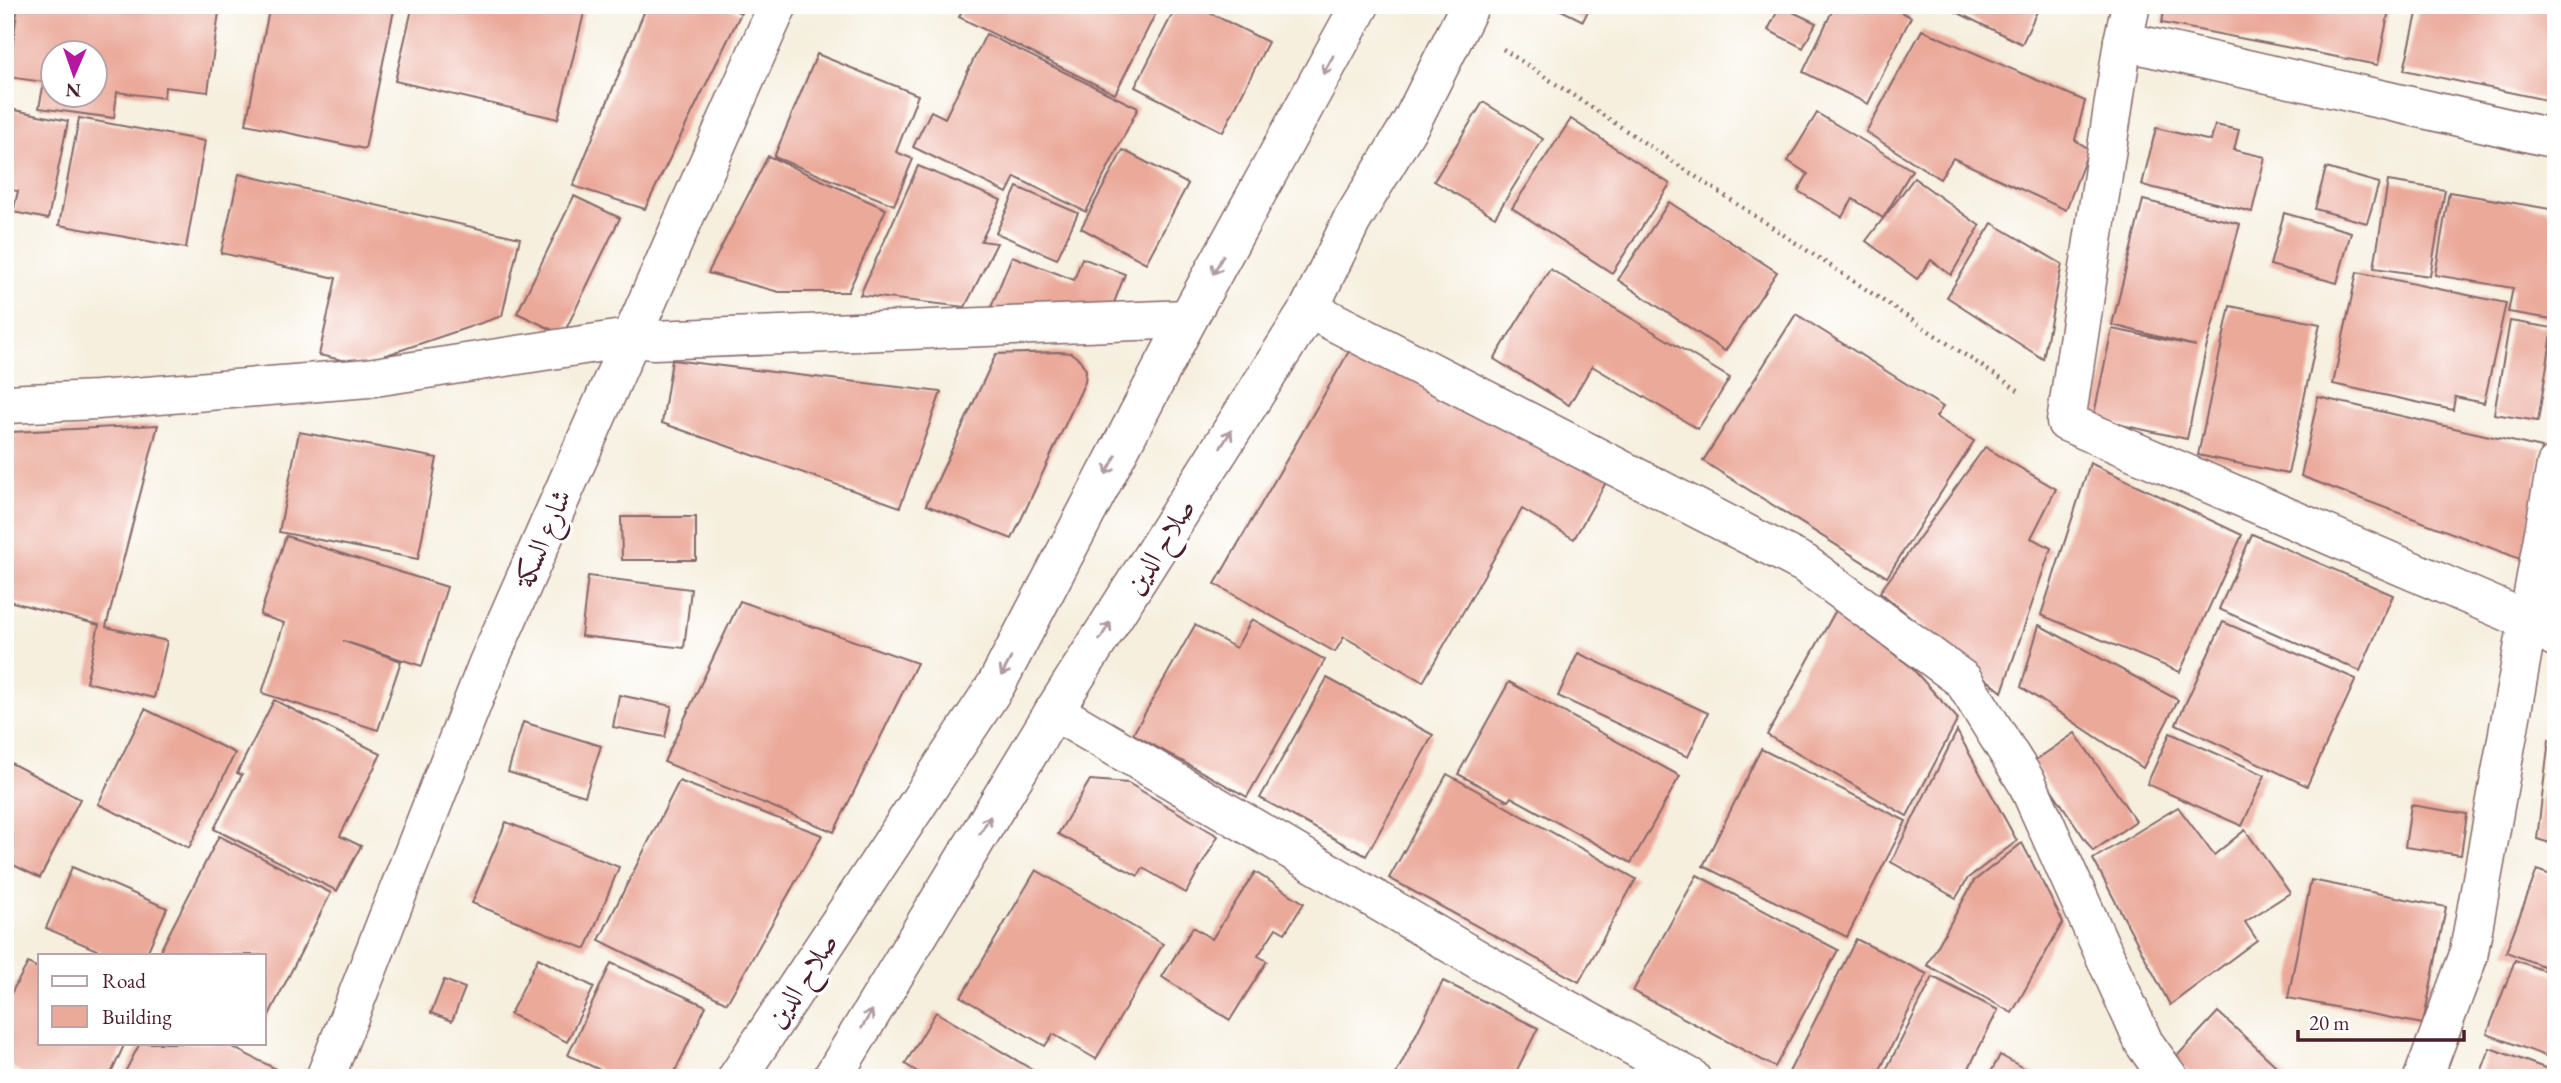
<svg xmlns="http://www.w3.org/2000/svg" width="2561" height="1083" font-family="'EB Garamond',Amiri,serif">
<rect width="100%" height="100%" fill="#fff"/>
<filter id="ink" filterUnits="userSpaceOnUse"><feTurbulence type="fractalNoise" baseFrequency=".0143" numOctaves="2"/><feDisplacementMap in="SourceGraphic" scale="14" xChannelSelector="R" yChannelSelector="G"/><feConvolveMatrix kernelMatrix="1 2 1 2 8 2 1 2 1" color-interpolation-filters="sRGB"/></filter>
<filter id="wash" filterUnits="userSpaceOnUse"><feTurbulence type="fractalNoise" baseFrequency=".00686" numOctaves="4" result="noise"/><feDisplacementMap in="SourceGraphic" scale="28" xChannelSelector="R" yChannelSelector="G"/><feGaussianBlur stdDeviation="1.57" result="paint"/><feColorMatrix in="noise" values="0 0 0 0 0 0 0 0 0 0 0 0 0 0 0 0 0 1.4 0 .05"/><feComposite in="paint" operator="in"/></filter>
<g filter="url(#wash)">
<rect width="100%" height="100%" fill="#f6efde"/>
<g id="blocks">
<g fill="#eba99a" fill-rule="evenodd">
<path d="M 18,5 L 220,5 L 208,92 L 165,87 L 164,98 L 117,92 L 114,118 L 39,108 L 44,82 L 8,77 ZM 52,52 L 94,52 L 94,94 L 52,94 Z"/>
<path d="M 270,5 L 395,5 L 365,149 L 246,124 Z"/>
<path d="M 413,5 L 586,5 L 558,119 L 395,81 Z"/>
<path d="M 647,5 L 723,5 L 741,13 L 645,209 L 573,186 Z"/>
<path d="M 965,5 L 1160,5 L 1115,94 L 959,17 Z"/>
<path d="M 1177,5 L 1194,5 L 1268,42 L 1223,132 L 1135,87 Z"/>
<path d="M 1551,5 L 1591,5 L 1583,21 Z"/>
<path d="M 1835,5 L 1887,5 L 1911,17 L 1868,104 L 1803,72 Z"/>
<path d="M 1942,5 L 2040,5 L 2022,44 Z"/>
<path d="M 2165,5 L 2390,5 L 2378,65 L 2162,23 Z"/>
<path d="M 2419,5 L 2556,5 L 2556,102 L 2404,70 Z"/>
<path d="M 1780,6 L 1816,23 L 1803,48 L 1768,30 Z"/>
<path d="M 1922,30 L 2085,101 L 2075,140 L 2089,149 L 2066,210 L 1953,158 L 1940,179 L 1866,132 Z"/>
<path d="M 986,34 L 1138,108 L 1086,212 L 1015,177 L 1007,193 L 913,147 L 931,111 L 945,118 Z"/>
<path d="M 817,54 L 918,95 L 896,152 L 913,159 L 894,205 L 774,157 Z"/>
<path d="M 1483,102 L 1543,139 L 1495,217 L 1434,181 Z"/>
<path d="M 5,108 L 68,121 L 48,219 L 13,212 L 18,191 L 5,189 Z"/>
<path d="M 1817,113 L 1912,170 L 1883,218 L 1853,199 L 1842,217 L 1798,191 L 1808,174 L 1788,161 Z"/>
<path d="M 79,118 L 205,141 L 186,248 L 59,225 Z"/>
<path d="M 1571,119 L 1670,184 L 1612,273 L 1512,208 Z"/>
<path d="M 2215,125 L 2239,130 L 2234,150 L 2265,157 L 2252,212 L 2142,185 L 2156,128 L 2211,141 Z"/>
<path d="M 1123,150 L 1188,184 L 1146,263 L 1081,228 Z"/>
<path d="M 768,156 L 886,209 L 848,292 L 779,292 L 708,273 Z"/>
<path d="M 918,166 L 1001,200 L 981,241 L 997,243 L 965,307 L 860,295 Z"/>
<path d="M 2326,168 L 2379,183 L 2367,223 L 2315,209 Z"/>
<path d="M 239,174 L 520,238 L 502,316 L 360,364 L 319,355 L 336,278 L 221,253 Z"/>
<path d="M 1914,178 L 1980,226 L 1951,275 L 1931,260 L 1917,279 L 1866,241 Z"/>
<path d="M 2388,181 L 2445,190 L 2430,276 L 2374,268 Z"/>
<path d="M 1017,187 L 1078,213 L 1057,259 L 996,233 Z"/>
<path d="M 2449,192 L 2556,210 L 2556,297 L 2552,319 L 2508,312 L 2513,288 L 2435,275 Z"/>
<path d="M 574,196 L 620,218 L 563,335 L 517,313 Z"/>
<path d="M 2143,200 L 2240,224 L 2206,349 L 2187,439 L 2093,419 L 2112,329 L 2196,346 L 2112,325 Z"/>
<path d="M 1669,202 L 1777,272 L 1725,351 L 1618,280 Z"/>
<path d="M 2284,213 L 2351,232 L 2337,283 L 2270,265 Z"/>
<path d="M 1992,223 L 2062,264 L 2043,359 L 1947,297 Z"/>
<path d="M 1012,256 L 1074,280 L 1082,258 L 1125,274 L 1107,321 L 987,317 Z"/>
<path d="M 1550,269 L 1730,378 L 1698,429 L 1592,366 L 1569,405 L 1494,359 Z"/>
<path d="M 2357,272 L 2506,303 L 2484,403 L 2455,397 L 2453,410 L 2333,384 Z"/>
<path d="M 2230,306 L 2320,324 L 2288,474 L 2198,455 Z"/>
<path d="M 1796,314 L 1943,407 L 1936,417 L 1974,441 L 1887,577 L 1703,461 Z"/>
<path d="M 2510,321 L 2553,328 L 2538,421 L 2494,414 Z"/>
<path d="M 1359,334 L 1609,477 L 1574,539 L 1522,509 L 1423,682 L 1344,637 L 1335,652 L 1215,584 Z"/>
<path d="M 1060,352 L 1071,353 L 1080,360 L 1086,370 L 1085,382 L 1012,539 L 926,505 L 996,354 Z"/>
<path d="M 672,360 L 941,392 L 900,507 L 662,423 Z"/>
<path d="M 2318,397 L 2542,448 L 2523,560 L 2301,476 Z"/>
<path d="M 158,425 L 106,627 L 167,641 L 154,698 L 86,682 L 99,625 L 5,600 L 5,452 L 11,432 Z"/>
<path d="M 299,432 L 437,458 L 418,559 L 279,532 Z"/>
<path d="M 1985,447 L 2056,489 L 2031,538 L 2051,548 L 2002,692 L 1880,592 Z"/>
<path d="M 2090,463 L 2242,535 L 2180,672 L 2041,615 Z"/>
<path d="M 621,517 L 696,517 L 696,560 L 622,560 Z"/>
<path d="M 2252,534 L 2393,595 L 2360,671 L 2219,609 Z"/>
<path d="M 286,536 L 447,587 L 422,666 L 343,641 L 401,661 L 378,730 L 262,693 L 284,623 L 260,615 Z"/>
<path d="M 588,576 L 691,589 L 684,648 L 581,636 Z"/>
<path d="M 740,601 L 917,663 L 834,832 L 664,762 Z"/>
<path d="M 1836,610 L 1910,666 L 1958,719 L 1907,816 L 1767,735 Z"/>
<path d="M 1252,619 L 1325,660 L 1247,797 L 1133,734 L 1195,625 L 1236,648 Z"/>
<path d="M 2223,622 L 2356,679 L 2307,786 L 2176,724 Z"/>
<path d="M 2039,625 L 2178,700 L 2143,768 L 2021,687 Z"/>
<path d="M 1578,653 L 1708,713 L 1688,757 L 1558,696 Z"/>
<path d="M 1327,678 L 1433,735 L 1366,856 L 1260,798 Z"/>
<path d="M 1509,682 L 1680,776 L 1631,863 L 1511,797 L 1508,801 L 1458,774 Z"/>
<path d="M 619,695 L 672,706 L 665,737 L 613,727 Z"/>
<path d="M 274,700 L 381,754 L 340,836 L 361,846 L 337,891 L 214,829 L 242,775 L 237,773 Z"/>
<path d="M 145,709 L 235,753 L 189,848 L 98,804 Z"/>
<path d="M 523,722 L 601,746 L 585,796 L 508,772 Z"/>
<path d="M 1957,731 L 2017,841 L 1968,878 L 1956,898 L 1891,862 Z"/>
<path d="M 2075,733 L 2136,821 L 2093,851 L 2033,762 Z"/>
<path d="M 2170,733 L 2265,775 L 2242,826 L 2147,784 Z"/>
<path d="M 2549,739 L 2556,743 L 2556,845 L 2537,839 Z"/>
<path d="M 1761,749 L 1906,821 L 1847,937 L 1703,866 Z"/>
<path d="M 5,760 L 80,799 L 40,878 L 5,861 Z"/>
<path d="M 1447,774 L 1636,879 L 1579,982 L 1389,878 Z"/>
<path d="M 1090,780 L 1128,783 L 1218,836 L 1186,893 L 1143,868 L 1138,876 L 1058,834 Z"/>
<path d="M 679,781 L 822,835 L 727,1003 L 599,940 Z"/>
<path d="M 2411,805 L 2467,814 L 2461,855 L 2405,847 Z"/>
<path d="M 2178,807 L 2214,855 L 2245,830 L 2290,893 L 2245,922 L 2257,940 L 2170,1005 L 2093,859 Z"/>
<path d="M 506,822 L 619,867 L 586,949 L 472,903 Z"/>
<path d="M 219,836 L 331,893 L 267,1019 L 264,1018 L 264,955 L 158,955 Z"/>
<path d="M 2022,843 L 2063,922 L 2012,1013 L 1927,965 L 1974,881 Z"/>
<path d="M 72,867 L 167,908 L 146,955 L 108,955 L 46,928 Z"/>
<path d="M 1036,870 L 1163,944 L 1096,1059 L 1053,1034 L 1045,1046 L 961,997 Z"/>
<path d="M 2537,870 L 2556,877 L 2556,971 L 2506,952 Z"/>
<path d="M 1255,872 L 1304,903 L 1285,933 L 1276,928 L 1258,956 L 1267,961 L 1230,1020 L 1162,977 L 1193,927 L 1212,939 Z"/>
<path d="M 1697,875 L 1838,950 L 1775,1067 L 1633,991 Z"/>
<path d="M 2311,880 L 2446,907 L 2423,1024 L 2288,998 Z"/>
<path d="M 1856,939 L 1927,974 L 1876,1078 L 1786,1078 Z"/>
<path d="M 538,958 L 594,987 L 567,1042 L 510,1014 Z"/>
<path d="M 2515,960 L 2556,975 L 2556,1060 L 2487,1034 Z"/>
<path d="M 28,963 L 40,969 L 40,1043 L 125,1043 L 109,1078 L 30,1078 L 5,1063 L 5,1004 Z"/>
<path d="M 611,963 L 706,1006 L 672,1078 L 617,1078 L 568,1055 Z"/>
<path d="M 1933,977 L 1998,1010 L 1964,1078 L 1882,1078 Z"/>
<path d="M 444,980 L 465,988 L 452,1021 L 431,1013 Z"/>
<path d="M 1443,981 L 1538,1028 L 1513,1078 L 1394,1078 Z"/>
<path d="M 936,1012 L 1046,1078 L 927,1078 L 905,1064 Z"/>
<path d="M 2218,1012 L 2289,1078 L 2192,1078 L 2176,1057 Z"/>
<path d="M 140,1043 L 224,1043 L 276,1069 L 272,1078 L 122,1078 Z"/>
<path d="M 2490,1048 L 2556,1072 L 2556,1078 L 2479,1078 Z"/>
<path d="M 2000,1055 L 2041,1078 L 1988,1078 Z"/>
</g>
</g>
</g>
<g filter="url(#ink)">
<use href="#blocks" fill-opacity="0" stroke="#86686a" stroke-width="2"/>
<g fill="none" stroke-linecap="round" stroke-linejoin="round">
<g stroke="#86686a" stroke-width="41">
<g id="minor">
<path d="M 2131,5 L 2123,41 L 2556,139"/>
<path d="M 2123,41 L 2066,422 L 2529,621 L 2556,638"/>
<path d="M 1309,309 L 1805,564 L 1963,680 L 2027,783 L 2144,1043 L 2169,1078"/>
<path d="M 5,404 L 97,400 L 368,378 L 629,338 L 654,340 L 1188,319"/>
<path d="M 1054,711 L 1501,973 L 1691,1078"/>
<path d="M 325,1078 L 488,663 L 778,5"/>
<path d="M 2423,1078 L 2468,957 L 2556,465"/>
</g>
</g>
<g stroke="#86686a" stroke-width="41">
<g id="highway">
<path d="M 737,1078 L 996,685 L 1188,319 L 1360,5"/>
<path d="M 832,1078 L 1054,711 L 1309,309 L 1351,222 L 1412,121 L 1470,5"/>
</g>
</g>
<path stroke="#86686a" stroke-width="4.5" stroke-dasharray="2 5" stroke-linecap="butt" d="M 1503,49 L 2021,392"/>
<use href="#minor" stroke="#fff" stroke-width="38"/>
<use href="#highway" stroke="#fff" stroke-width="38"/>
</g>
<defs><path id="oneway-shaft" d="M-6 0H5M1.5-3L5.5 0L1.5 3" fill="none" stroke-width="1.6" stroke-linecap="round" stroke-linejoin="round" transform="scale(1.75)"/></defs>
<g stroke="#ae9aa0">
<use href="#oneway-shaft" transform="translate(1328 65) rotate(119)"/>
<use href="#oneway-shaft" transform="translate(1218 265) rotate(119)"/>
<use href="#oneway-shaft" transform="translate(1226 439) rotate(-58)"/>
<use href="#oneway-shaft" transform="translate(1111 465) rotate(118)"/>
<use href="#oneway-shaft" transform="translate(1105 631) rotate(-58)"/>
<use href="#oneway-shaft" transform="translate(1006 667) rotate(118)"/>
<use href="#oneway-shaft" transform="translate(985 825) rotate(-59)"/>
<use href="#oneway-shaft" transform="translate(867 1019) rotate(-59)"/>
</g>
</g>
<g text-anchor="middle" stroke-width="6" stroke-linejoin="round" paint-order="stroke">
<g font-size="28" fill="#4a1f2b" stroke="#fff">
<text transform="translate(542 538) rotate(-67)" y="10">شارع السكة</text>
<text transform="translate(1159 546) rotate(-58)" y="10">صلاح الدين</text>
<text transform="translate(801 980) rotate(-57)" y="10">صلاح الدين</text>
</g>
</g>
<rect width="2561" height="1083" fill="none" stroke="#fff" stroke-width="28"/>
<rect x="38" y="954" width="228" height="91" fill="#ffffff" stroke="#b7a5aa" stroke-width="2"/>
<rect x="52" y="976" width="35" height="10" fill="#ffffff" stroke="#b7a5aa" stroke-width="2"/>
<text x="102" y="988" font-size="21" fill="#4a1f2b">Road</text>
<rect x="52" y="1006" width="35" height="21" fill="#eba99a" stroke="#b7a5aa" stroke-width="2"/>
<text x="102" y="1024" font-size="21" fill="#4a1f2b">Building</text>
<g transform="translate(74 74) rotate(182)"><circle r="33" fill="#ffffff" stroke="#b7a5aa" stroke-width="2"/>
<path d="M0-5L12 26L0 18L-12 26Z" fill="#b5179e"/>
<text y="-10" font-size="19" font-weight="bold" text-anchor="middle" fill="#4a1f2b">N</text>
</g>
<path d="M2298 1030v10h166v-10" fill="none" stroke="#4a1f2b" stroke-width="3.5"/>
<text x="2309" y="1030" font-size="21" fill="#4a1f2b" stroke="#ffffff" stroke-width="5" paint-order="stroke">20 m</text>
</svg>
